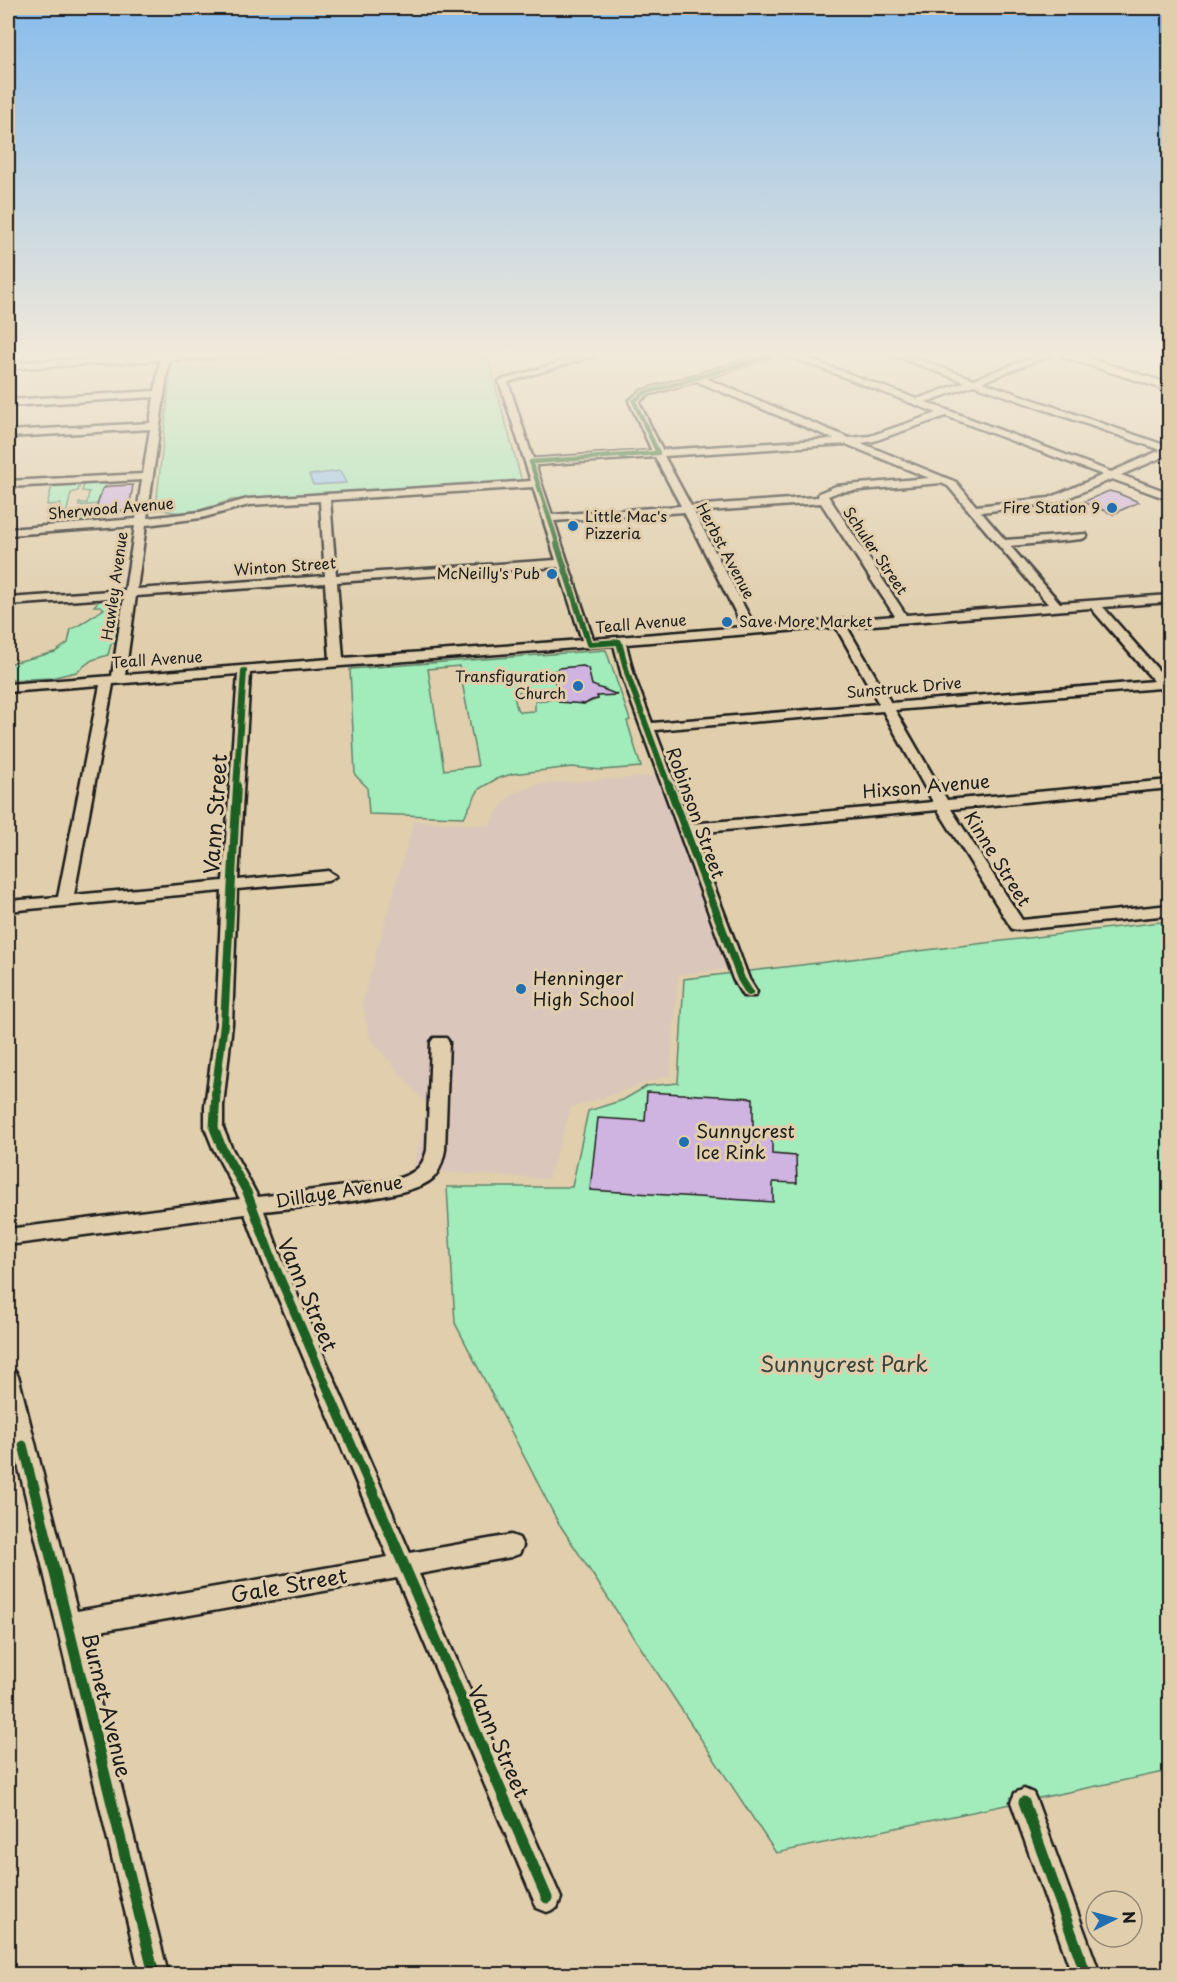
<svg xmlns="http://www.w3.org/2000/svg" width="1177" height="1982" font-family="'Playpen Sans',sans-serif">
<rect width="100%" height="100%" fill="#e0ceac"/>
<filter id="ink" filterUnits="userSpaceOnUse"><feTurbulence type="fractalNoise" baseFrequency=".0167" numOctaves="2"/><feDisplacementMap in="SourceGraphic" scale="12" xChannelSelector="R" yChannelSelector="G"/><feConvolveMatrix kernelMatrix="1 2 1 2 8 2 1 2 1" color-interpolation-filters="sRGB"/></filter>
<g filter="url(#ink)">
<path fill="#dbc6bc" d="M 659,776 L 726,969 L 678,975 L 670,1075 L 571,1108 L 548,1179 L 413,1170 L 428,1106 L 370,1038 L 362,1003 L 414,821 L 490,826 L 498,810 L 513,793 L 540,784 Z"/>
<g fill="#a2ebba" stroke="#5f846b" stroke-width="1.5" fill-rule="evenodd">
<path d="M 268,355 L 487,355 L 522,482 L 231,500 C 208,508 179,520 156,506 L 172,360 Z"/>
<path d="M 107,482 L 97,504 L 79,506 L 79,503 L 87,503 L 89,492 L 82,491 L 84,484 Z"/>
<path d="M 80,484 L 78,491 L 71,493 L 65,519 L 86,518 L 91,521 L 57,524 L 61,504 L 47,505 L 52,486 Z"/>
<path d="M 112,599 L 122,601 L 124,604 L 118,610 L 121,615 L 116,626 L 117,641 L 111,644 L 108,655 L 92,660 L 76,672 L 51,678 L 8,680 L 8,664 L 55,652 L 68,643 L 71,629 L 78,626 L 104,609 L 101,606 L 94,606 L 99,601 Z"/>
<path d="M 606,650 L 630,720 L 627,721 L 641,767 L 601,770 L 572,767 L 512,774 L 496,779 L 479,789 L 464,817 L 369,814 L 367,787 L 355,775 L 350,669 ZM 459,666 L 478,766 L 444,770 L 428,669 ZM 558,668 L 588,668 L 586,685 C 595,684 598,690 606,689 L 606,692 L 597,696 L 598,699 L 585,704 L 560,702 L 558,699 L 535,701 L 535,711 L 520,712 L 517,709 L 513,692 L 551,691 L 551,689 L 563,687 L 559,674 L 550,673 L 558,670 Z"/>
<path d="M 1169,921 L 1169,1771 L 776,1853 L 558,1522 L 455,1323 L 447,1187 L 572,1187 L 588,1111 L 623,1100 L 647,1086 L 678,1083 L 684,979 Z"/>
</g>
<path fill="#97c8f3" stroke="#66839d" stroke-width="1.5" d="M 340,471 L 346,483 L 313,485 L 309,475 Z"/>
<g fill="#cfb3e1" stroke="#1c1c1c" stroke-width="1.5">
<path d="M 133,485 L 129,510 L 95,513 L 102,489 L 110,486 Z"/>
<path d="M 1109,491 L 1117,493 L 1139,502 L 1113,514 L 1083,502 Z"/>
<path d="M 583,666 L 588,668 L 592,685 L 618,695 L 597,696 L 598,699 L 592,700 L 585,704 L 559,702 L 553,671 L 558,670 L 558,668 Z"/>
<path d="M 647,1092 L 753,1098 L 753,1128 L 772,1129 L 772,1154 L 796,1156 L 797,1183 L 773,1182 L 773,1202 L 590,1190 L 598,1118 L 645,1121 Z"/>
</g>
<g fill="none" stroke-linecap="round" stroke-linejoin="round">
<g stroke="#1c1c1c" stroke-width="5">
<g id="minor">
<path d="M 161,355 L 217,355 L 213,358 L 169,360 L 147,518 L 200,512 L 248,499 L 531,481 L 499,381 L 583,355 L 596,355 L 508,382 L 533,459 L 652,451 L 629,401 L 641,391 L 766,355 L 779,355 L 705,378 L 849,438 L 870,436 L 937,413 L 787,355 L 798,355 L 917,399 L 965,382 L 893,355 L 905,355 L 974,379 L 1040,355 L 1051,355 L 982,382 L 1170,447 L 1170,454 L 1121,475 L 1170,493 L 1170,500 L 1112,479 L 1056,503 L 981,512 L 1005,540 L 1086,534 L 1087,536 L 1082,539 L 1010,546 L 1060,603 L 1170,595 L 1170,602 L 1103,607 L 1168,681 L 1170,692 L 1163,692 L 1160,688 L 895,710 L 947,800 L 1170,780 L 1170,788 L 951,809 L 1022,920 L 1170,905 L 1170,915 L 1018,930 L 1012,929 L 938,810 L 694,833 L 749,979 L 757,992 L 755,996 L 743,996 L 733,979 L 622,676 L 614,645 L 250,673 L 238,880 L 328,871 L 336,876 L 328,881 L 237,889 L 232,1024 L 223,1106 L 223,1128 L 231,1147 L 258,1197 L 394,1180 C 412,1174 422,1170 427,1150 L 431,1042 L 434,1038 L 446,1038 L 449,1042 L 445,1150 C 443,1160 440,1172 432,1179 C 410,1199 297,1207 264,1211 L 283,1262 L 410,1553 L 511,1535 L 519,1538 L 523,1546 L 519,1554 L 511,1557 L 419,1574 L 561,1898 L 557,1908 L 547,1912 L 537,1908 L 397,1578 L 83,1634 L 168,1974 L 140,1974 L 16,1456 L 8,1457 L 8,1437 L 11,1437 L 8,1421 L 8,1370 L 16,1372 L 19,1379 L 77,1611 L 388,1557 L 263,1262 L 245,1214 L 8,1245 L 8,1229 L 240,1199 L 213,1148 L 205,1128 L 205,1106 L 216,1024 L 222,891 L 8,911 L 8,901 L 58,897 L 100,685 L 8,692 L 8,684 L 112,676 L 124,597 L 8,605 L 8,598 L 125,590 L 135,526 L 8,535 L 8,529 L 136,519 L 142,480 L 8,487 L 8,481 L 143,474 L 150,429 L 8,437 L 8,431 L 150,423 L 154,397 L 8,406 L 8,400 L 155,391 L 160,360 L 8,369 L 8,363 ZM 696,381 L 834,439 L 662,450 L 639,402 L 647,395 ZM 974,385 L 1161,450 L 1111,472 L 926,402 ZM 946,416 L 1103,475 L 1049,498 L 976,506 L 956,482 L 861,443 L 874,441 ZM 846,444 L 929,478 L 836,486 L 819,493 L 818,497 L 691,506 L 664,456 ZM 655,457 L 681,506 L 552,515 L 535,465 ZM 941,483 L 948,486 L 1048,604 L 906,615 L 828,496 L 838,492 ZM 533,487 L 556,560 L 336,575 L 330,500 ZM 320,501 L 325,576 L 137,589 L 146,525 L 201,518 L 249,505 ZM 821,503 L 895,616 L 755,627 L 694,512 ZM 684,512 L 743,627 L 593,639 L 554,521 ZM 558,567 L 582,640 L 343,658 L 337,582 ZM 325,583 L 330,659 L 125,675 L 136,596 ZM 1091,608 L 1154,681 L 891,703 L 847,627 ZM 836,627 L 879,704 L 652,723 L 634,676 L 626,644 ZM 238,674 L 223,881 L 74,895 L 113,684 ZM 883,711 L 933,802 L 690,824 L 655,730 Z"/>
<path d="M 1024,1789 L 1033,1793 L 1037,1802 L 1100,1974 L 1072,1974 L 1011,1802 L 1015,1793 Z"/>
</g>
</g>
<g stroke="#1c1c1c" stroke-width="5">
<path id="major" d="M 1063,355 L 1078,355 L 1170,384 L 1170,391 L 1064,357 Z"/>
</g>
<use href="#minor" fill="#e0ceac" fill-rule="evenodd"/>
<use href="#major" fill="#fddcac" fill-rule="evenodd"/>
<g stroke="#e0ceac" stroke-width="7">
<path id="cycleway-far4" d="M 558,545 L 531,462 L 658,453 L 634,401 L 644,393 L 775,355"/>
</g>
<g stroke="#e0ceac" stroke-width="9">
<g id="cycleway-far3">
<path d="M 557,544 L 589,644 L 619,642 L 628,676 L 669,787"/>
<path d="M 236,787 L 244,671"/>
</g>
</g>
<g stroke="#e0ceac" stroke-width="11">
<g id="cycleway-far2">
<path d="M 669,786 L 741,979 L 749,992"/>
<path d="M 215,1094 L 224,1024 L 237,786"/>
</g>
</g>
<g stroke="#e0ceac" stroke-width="13">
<g id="cycleway-far1">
<path d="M 216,1093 L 214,1128 L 222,1148 L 247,1192 L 273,1262 L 369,1485"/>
<path d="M 23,1445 L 33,1485"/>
</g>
</g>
<g stroke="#e0ceac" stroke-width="15">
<g id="cycleway">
<path d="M 33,1484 L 154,1974"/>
<path d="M 369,1484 L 547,1898"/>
<path d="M 1024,1802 L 1086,1974"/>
</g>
</g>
<use href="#cycleway-far4" stroke="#1b5e20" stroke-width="4.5"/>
<use href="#cycleway-far3" stroke="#1b5e20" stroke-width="6"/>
<use href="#cycleway-far2" stroke="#1b5e20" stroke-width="8"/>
<use href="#cycleway-far1" stroke="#1b5e20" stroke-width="9"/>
<use href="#cycleway" stroke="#1b5e20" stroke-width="11"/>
</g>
</g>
<linearGradient id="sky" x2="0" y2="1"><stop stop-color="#87bcec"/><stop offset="0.56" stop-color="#f1e9da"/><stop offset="1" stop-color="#f1e9da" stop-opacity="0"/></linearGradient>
<rect width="1177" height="632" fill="url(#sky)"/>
<g fill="#1f6fb2" stroke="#e0ceac" stroke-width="2">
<circle cx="1112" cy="508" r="6"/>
<circle cx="573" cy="526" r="6"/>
<circle cx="552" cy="574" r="6"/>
<circle cx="727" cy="622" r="6"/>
<circle cx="578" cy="686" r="6"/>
<circle cx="521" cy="989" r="6"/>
<circle cx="684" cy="1142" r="6"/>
</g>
<g text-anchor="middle" stroke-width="6" stroke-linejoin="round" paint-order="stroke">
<g font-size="15" fill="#1c1c1c" stroke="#e0ceac" text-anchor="end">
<text x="1100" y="513">Fire Station 9</text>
<text x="585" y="522" text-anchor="start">Little Mac's<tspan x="585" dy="17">Pizzeria</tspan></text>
<text x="540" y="579">McNeilly's Pub</text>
<text x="739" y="627" text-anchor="start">Save More Market</text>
<text x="566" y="682">Transfiguration<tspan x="566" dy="17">Church</tspan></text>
</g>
<g font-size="15" fill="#1c1c1c" stroke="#e0ceac">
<text transform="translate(111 509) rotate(-5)" y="5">Sherwood Avenue</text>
<text transform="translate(725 551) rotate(62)" y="5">Herbst Avenue</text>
<text transform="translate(875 551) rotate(56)" y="5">Schuler Street</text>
<text transform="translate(285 567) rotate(-4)" y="5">Winton Street</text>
<text transform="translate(115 586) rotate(-82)" y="5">Hawley Avenue</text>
<text transform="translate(641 624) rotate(-5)" y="5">Teall Avenue</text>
<text transform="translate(157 660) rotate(-4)" y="5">Teall Avenue</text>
<text transform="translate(904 688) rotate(-5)" y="5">Sunstruck Drive</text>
</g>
<g font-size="18" fill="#1c1c1c" stroke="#e0ceac">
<text transform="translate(926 787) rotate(-5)" y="6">Hixson Avenue</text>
<text transform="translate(695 813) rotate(70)" y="6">Robinson Street</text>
<text transform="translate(997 859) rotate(58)" y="6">Kinne Street</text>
<text transform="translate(339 1192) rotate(-9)" y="6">Dillaye Avenue</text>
</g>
<g font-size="18" fill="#1c1c1c" stroke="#e0ceac" text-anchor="start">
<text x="533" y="985">Henninger<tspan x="533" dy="21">High School</tspan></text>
<text x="696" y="1138">Sunnycrest<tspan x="696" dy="21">Ice Rink</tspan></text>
</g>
<g font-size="21" fill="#1c1c1c" stroke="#e0ceac">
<text transform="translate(216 814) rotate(-86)" y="7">Vann Street</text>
<text transform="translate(307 1295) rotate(67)" y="7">Vann Street</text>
<text transform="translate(289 1586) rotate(-10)" y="7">Gale Street</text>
<text transform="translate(106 1705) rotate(76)" y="7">Burnet Avenue</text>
<text transform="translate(498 1742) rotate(66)" y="7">Vann Street</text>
</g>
<g font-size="21" fill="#37453c" stroke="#e0ceac">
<text x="844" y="1372">Sunnycrest Park</text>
</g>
</g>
<rect width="1177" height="1982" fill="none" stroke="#e0ceac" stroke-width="30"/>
<rect x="15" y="15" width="1147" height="1952" fill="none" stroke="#1c1c1c" stroke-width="2" filter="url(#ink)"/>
<g transform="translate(1114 1919) rotate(84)"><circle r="28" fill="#e0ceac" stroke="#928772" stroke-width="1.5"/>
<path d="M0-4.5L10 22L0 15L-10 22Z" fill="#1f6fb2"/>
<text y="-9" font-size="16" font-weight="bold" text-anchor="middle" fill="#1c1c1c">N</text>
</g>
</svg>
